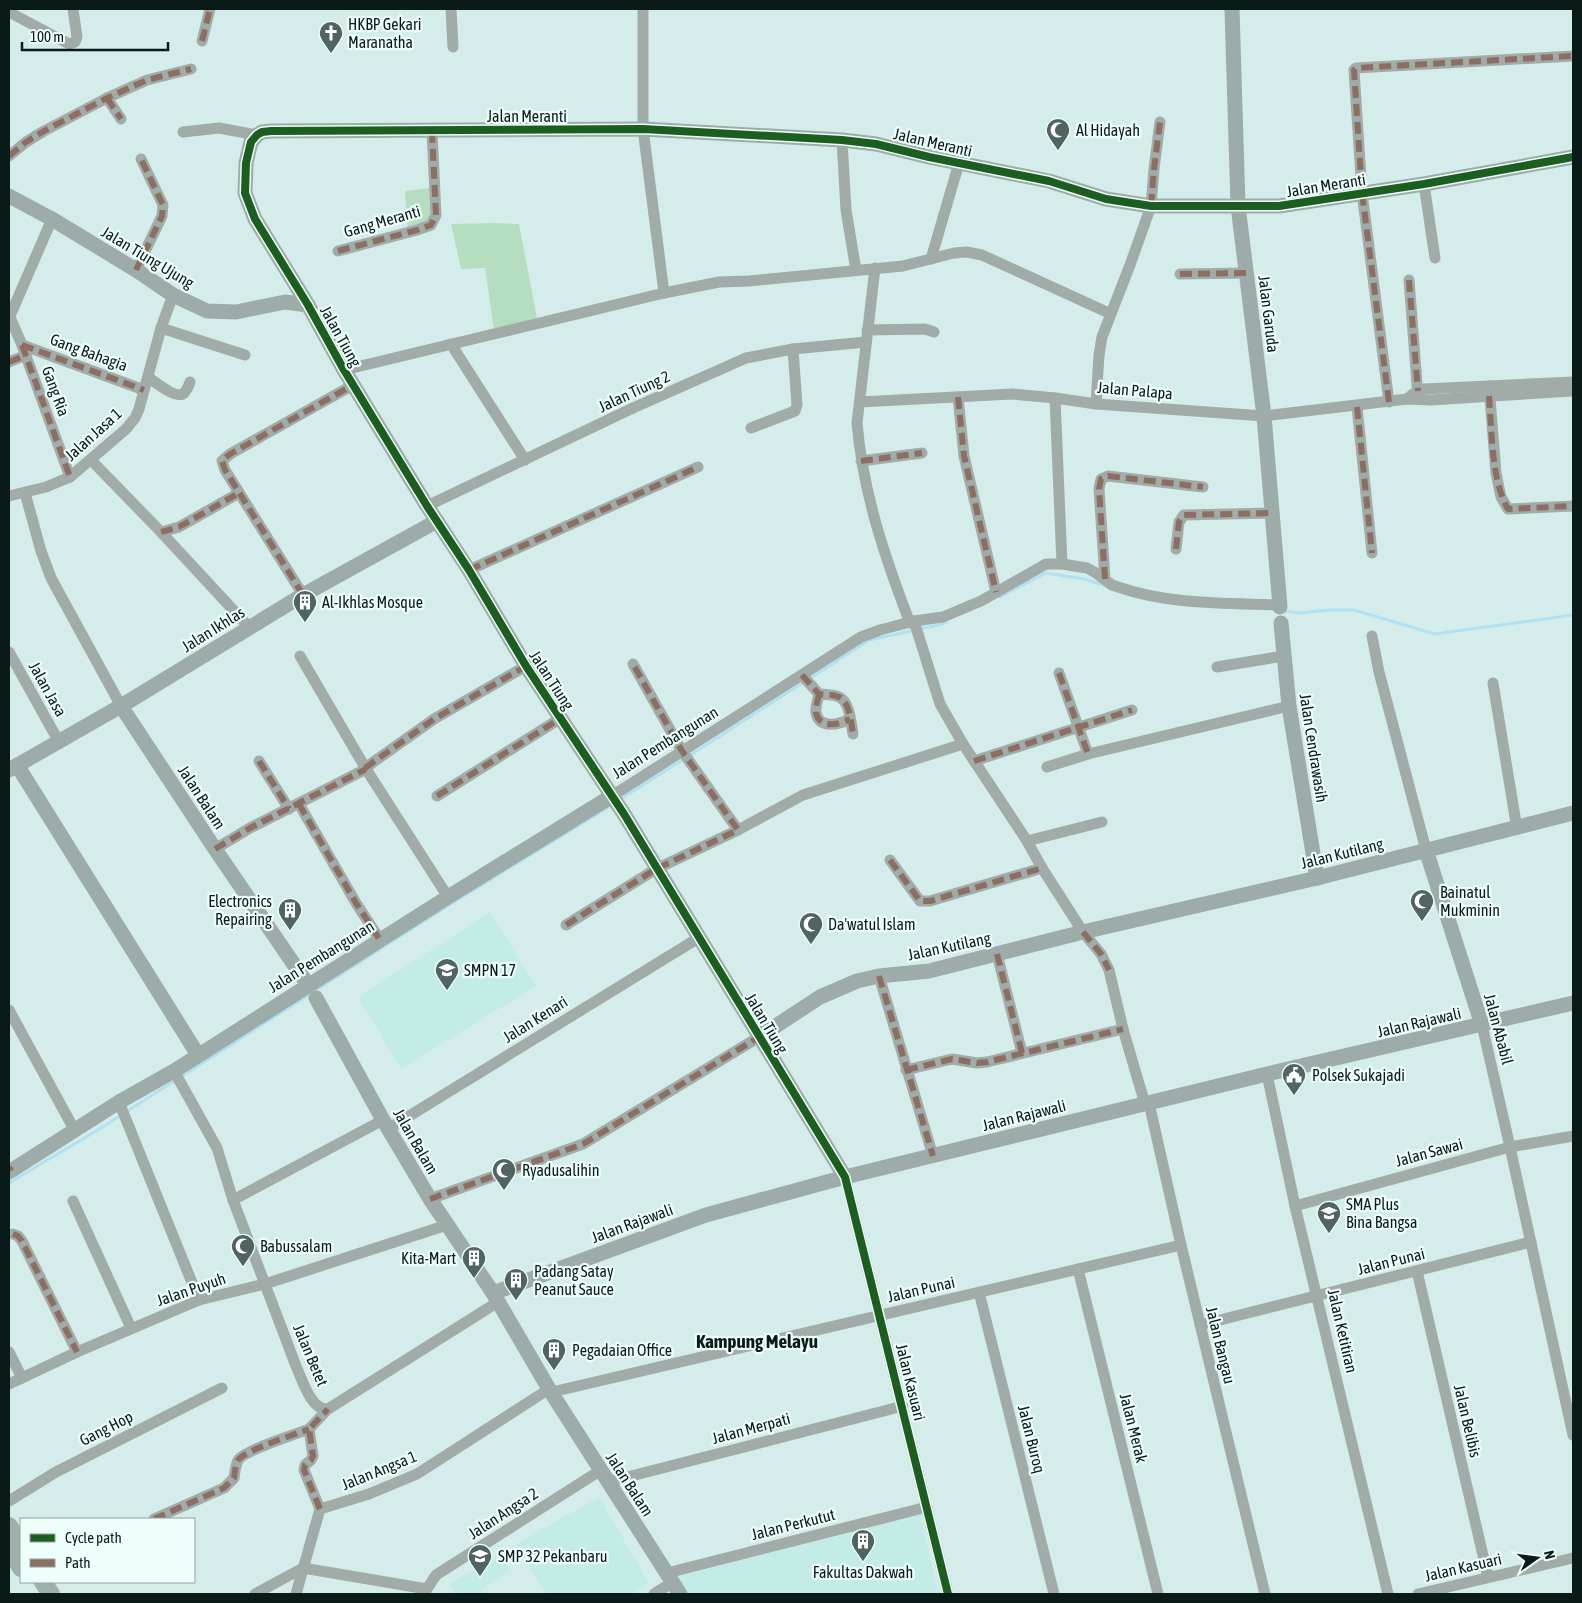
<svg xmlns="http://www.w3.org/2000/svg" width="1582" height="1603" font-family="'Asap Condensed',sans-serif">
<rect width="100%" height="100%" fill="#d5edea"/>
<g fill="#c4ece7">
<path d="M 490,912 L 536,986 L 401,1069 L 358,997 Z"/>
<path d="M 599,1497 L 649,1583 L 632,1594 L 546,1594 L 516,1544 Z"/>
<path d="M 919,1513 L 939,1594 L 688,1594 L 677,1577 Z"/>
<path d="M 500,1555 L 510,1571 L 481,1589 L 484,1594 L 455,1594 L 449,1584 Z"/>
</g>
<g fill="#b5dec0">
<path d="M 430,188 L 433,216 L 428,222 L 408,231 L 405,191 Z"/>
<path d="M 495,223 L 519,224 L 537,318 L 494,330 L 485,268 L 461,269 L 451,224 Z"/>
</g>
<g fill="none" stroke-linecap="round" stroke-linejoin="round">
<g stroke="#b0e1f2" stroke-width="3">
<path d="M 1000,597 L 1046,573 L 1084,579 L 1106,586"/>
<path d="M 1282,611 L 1300,613 L 1328,610 L 1354,610 L 1435,634 L 1573,615"/>
<path d="M 809,679 L 869,640 L 939,625 L 946,622"/>
<path d="M 689,756 L 804,682"/>
<path d="M 619,800 L 684,759"/>
<path d="M 9,1183 L 101,1128 L 449,905 L 612,805"/>
</g>
<g stroke="#a1aca9" stroke-width="11">
<path d="M 451,9 L 453,47"/>
<path d="M 643,9 L 643,129 L 664,293"/>
<path d="M 9,12 L 69,44 L 75,42 L 77,37 L 73,9"/>
<path d="M 202,41 L 210,9"/>
<path d="M 107,98 L 121,119"/>
<path d="M 183,132 L 219,128 L 257,135"/>
<path d="M 842,140 L 846,210 L 856,270"/>
<path d="M 9,156 L 26,142 L 44,131 L 107,98 L 147,80 L 191,69"/>
<path d="M 1424,184 L 1435,258"/>
<path d="M 338,251 L 417,230 L 431,225 L 436,215 L 432,131"/>
<path d="M 931,259 L 959,163"/>
<path d="M 875,268 L 857,423 C 863,493 885,558 910,623"/>
<path d="M 136,270 L 162,216 L 163,205 L 141,159"/>
<path d="M 1180,274 L 1246,273"/>
<path d="M 1409,280 L 1418,397"/>
<path d="M 9,315 L 22,345 L 70,477"/>
<path d="M 10,316 L 52,219"/>
<path d="M 161,328 L 245,355"/>
<path d="M 867,330 L 925,329 L 934,332"/>
<path d="M 451,344 L 525,460"/>
<path d="M 22,345 L 144,390"/>
<path d="M 9,362 L 26,355"/>
<path d="M 344,370 L 664,293 L 719,282 L 749,281 L 903,266 L 954,253 L 967,252 L 982,255 L 1111,314"/>
<path d="M 148,377 C 155,382 177,400 184,393 C 187,390 189,385 190,382"/>
<path d="M 1489,386 L 1496,473 L 1501,497 L 1508,509 L 1573,506"/>
<path d="M 958,397 L 964,456 L 996,592"/>
<path d="M 1055,398 L 1062,564"/>
<path d="M 1407,399 L 1413,394 L 1424,389 L 1573,382"/>
<path d="M 860,402 L 1012,394 L 1055,398 L 1096,404 L 1264,416 L 1407,399 L 1431,400 L 1573,391"/>
<path d="M 1389,402 L 1362,193 L 1354,70 L 1356,68 L 1573,56"/>
<path d="M 1096,404 L 1099,355 L 1102,337 L 1130,265 L 1151,206 L 1154,169 L 1160,122"/>
<path d="M 1357,407 L 1372,553"/>
<path d="M 751,428 L 795,411 L 797,405 L 793,349"/>
<path d="M 91,460 L 161,532 L 249,627"/>
<path d="M 861,461 L 922,453"/>
<path d="M 25,493 L 41,551 L 51,578 L 121,706"/>
<path d="M 9,496 L 46,487 L 70,477 L 126,429 L 135,418 L 139,409 L 161,328 L 173,295"/>
<path d="M 427,506 L 633,408 L 746,358 L 793,349 L 866,342"/>
<path d="M 161,532 L 179,527 L 239,493"/>
<path d="M 1176,549 L 1179,522 L 1184,515 L 1273,513"/>
<path d="M 469,570 L 698,467"/>
<path d="M 1105,579 L 1099,489 L 1101,479 L 1108,476 L 1203,487"/>
<path d="M 303,595 L 225,470 L 222,461 L 230,454 L 353,385"/>
<path d="M 914,621 L 940,704 L 963,744 L 1027,841 L 1042,868 L 1083,932 L 1101,954 L 1109,970 L 1123,1029 L 1145,1104"/>
<path d="M 1372,636 L 1379,672 L 1426,850"/>
<path d="M 9,652 L 59,742"/>
<path d="M 300,656 L 366,769 L 448,897"/>
<path d="M 633,664 L 682,751 L 738,830"/>
<path d="M 1217,667 L 1283,656"/>
<path d="M 1059,673 L 1088,754"/>
<path d="M 802,675 L 819,694 C 825,695 833,694 839,697 C 850,702 851,723 853,734"/>
<path d="M 1493,683 L 1517,829"/>
<path d="M 819,694 C 818,700 815,707 816,713 C 820,730 840,724 850,719"/>
<path d="M 259,761 L 289,809"/>
<path d="M 974,761 L 1132,710"/>
<path d="M 1047,767 L 1088,754 L 1289,706"/>
<path d="M 365,768 L 434,719 L 526,666"/>
<path d="M 437,796 L 561,718"/>
<path d="M 612,796 L 861,637 L 880,630 L 914,621 L 943,617 L 981,601 L 1046,564 L 1062,564 L 1087,568 L 1096,573 L 1112,585 L 1118,587 C 1170,605 1226,603 1280,605"/>
<path d="M 299,804 L 356,903 L 380,940"/>
<path d="M 1027,841 L 1102,822"/>
<path d="M 215,849 L 250,828 L 366,769"/>
<path d="M 890,860 L 920,901 L 930,901 L 1042,868"/>
<path d="M 566,925 L 656,869 L 738,830 L 803,795 L 963,744"/>
<path d="M 997,954 L 1022,1053"/>
<path d="M 879,976 L 933,1156"/>
<path d="M 9,1010 L 75,1131"/>
<path d="M 1482,1025 L 1510,1147 L 1573,1435"/>
<path d="M 906,1070 L 952,1059 L 977,1063 L 987,1062 L 1123,1029"/>
<path d="M 174,1071 L 217,1148 L 233,1200 L 296,1366 C 302,1379 311,1411 328,1409 L 498,1302"/>
<path d="M 1267,1074 L 1295,1206 L 1388,1594"/>
<path d="M 119,1102 L 199,1300"/>
<path d="M 1149,1103 L 1181,1245 L 1265,1594"/>
<path d="M 388,1129 L 700,937"/>
<path d="M 845,1177 L 948,1594"/>
<path d="M 430,1199 L 583,1144 L 759,1037"/>
<path d="M 233,1200 L 383,1120"/>
<path d="M 73,1201 L 131,1328"/>
<path d="M 1295,1206 L 1510,1147 L 1573,1136"/>
<path d="M 13,1234 L 18,1236 L 22,1241 L 77,1352"/>
<path d="M 1078,1269 L 1158,1594"/>
<path d="M 1417,1271 L 1488,1577"/>
<path d="M 979,1292 L 1054,1594"/>
<path d="M 1200,1325 L 1531,1242"/>
<path d="M 9,1352 L 22,1378"/>
<path d="M 9,1384 L 77,1352 L 199,1300 L 265,1284 L 447,1225"/>
<path d="M 552,1392 L 1181,1245"/>
<path d="M 608,1482 L 903,1406"/>
<path d="M 9,1501 L 56,1472 L 222,1388"/>
<path d="M 320,1509 L 304,1470 L 305,1465 L 311,1460 L 313,1456 L 309,1429 L 328,1409"/>
<path d="M 154,1519 L 224,1488 L 234,1478 C 235,1472 235,1464 239,1459 C 248,1449 294,1435 309,1429"/>
<path d="M 667,1573 L 927,1507"/>
<path d="M 427,1589 L 436,1575 L 601,1470"/>
<path d="M 255,1594 L 303,1568 L 427,1589"/>
<path d="M 296,1594 L 320,1509 L 369,1494 L 417,1474 L 549,1389"/>
<path d="M 654,1594 L 673,1582"/>
<path d="M 1418,1594 L 1573,1558"/>
</g>
<g stroke="#9eaca9" stroke-width="15">
<path d="M 1232,9 L 1238,206 L 1264,416 L 1280,607"/>
<path d="M 9,196 L 52,219 L 136,270 L 173,295 L 207,311 L 236,312 L 285,302 L 308,305"/>
<path d="M 1281,623 L 1289,706 L 1317,878"/>
<path d="M 121,706 L 215,849 L 308,985"/>
<path d="M 17,765 L 198,1055"/>
<path d="M 9,770 L 121,706 L 303,595 L 437,521"/>
<path d="M 1426,850 L 1482,1025"/>
<path d="M 316,998 L 383,1120 L 430,1199 L 493,1293 L 549,1389 L 680,1594"/>
<path d="M 759,1037 L 820,997 L 857,981 L 879,976 L 929,971 L 1083,932 L 1317,878 L 1573,813"/>
<path d="M 9,1172 L 119,1102 L 174,1071 L 448,897 L 612,796"/>
<path d="M 845,1177 L 624,814 L 526,666 L 469,570 L 427,506 L 344,370 L 308,305 L 255,219 L 245,193 L 246,163 L 251,142 L 257,135 L 262,132 L 271,131 L 643,129 L 842,140 L 876,144 L 929,157 L 1049,181 L 1106,199 L 1151,206 L 1279,206 L 1424,184 L 1573,157"/>
<path d="M 493,1293 L 706,1215 L 845,1177 L 1267,1074 L 1573,1003"/>
</g>
<g stroke="#9fafac" stroke-width="18">
<path d="M 9,1526 L 21,1546"/>
<path d="M 9,1547 L 21,1568"/>
<path d="M 43,1582 L 51,1594"/>
</g>
<g stroke="#8d6e63" stroke-width="6" stroke-dasharray="12 6" stroke-linecap="butt">
<path d="M 202,41 L 210,9"/>
<path d="M 107,98 L 121,119"/>
<path d="M 9,156 L 26,142 L 44,131 L 107,98 L 147,80 L 191,69"/>
<path d="M 1151,206 L 1154,169 L 1160,122"/>
<path d="M 338,251 L 417,230 L 431,225 L 436,215 L 432,131"/>
<path d="M 136,270 L 162,216 L 163,205 L 141,159"/>
<path d="M 1180,274 L 1246,273"/>
<path d="M 1409,280 L 1418,391"/>
<path d="M 22,345 L 70,477"/>
<path d="M 22,345 L 144,390"/>
<path d="M 9,362 L 26,355"/>
<path d="M 1489,396 C 1492,430 1491,480 1508,509 L 1573,506"/>
<path d="M 958,397 L 964,456 L 996,592"/>
<path d="M 1389,402 L 1362,193 L 1354,70 L 1356,68 L 1573,56"/>
<path d="M 1357,407 L 1372,553"/>
<path d="M 861,461 L 922,453"/>
<path d="M 161,532 L 179,527 L 239,493"/>
<path d="M 1176,549 L 1179,522 L 1184,515 L 1273,513"/>
<path d="M 469,570 L 698,467"/>
<path d="M 1105,579 L 1099,489 L 1101,479 L 1108,476 L 1203,487"/>
<path d="M 303,595 L 225,470 L 222,461 L 230,454 L 353,385"/>
<path d="M 1059,673 L 1088,754"/>
<path d="M 802,675 L 819,694 C 825,695 833,694 839,697 C 850,702 851,723 853,734"/>
<path d="M 819,694 C 818,700 815,707 816,713 C 820,730 840,724 850,719"/>
<path d="M 259,761 L 289,809"/>
<path d="M 974,761 L 1132,710"/>
<path d="M 365,768 L 434,719 L 526,666"/>
<path d="M 437,796 L 561,718"/>
<path d="M 299,804 L 356,903 L 380,940"/>
<path d="M 215,849 L 250,828 L 366,769"/>
<path d="M 890,860 L 920,901 L 930,901 L 1042,868"/>
<path d="M 566,925 L 656,869 L 738,830 L 682,751 L 633,664"/>
<path d="M 1083,932 L 1101,954 L 1109,970"/>
<path d="M 997,954 L 1022,1053"/>
<path d="M 879,976 L 933,1156"/>
<path d="M 906,1070 L 952,1059 L 977,1063 L 987,1062 L 1123,1029"/>
<path d="M 9,1167 L 11,1171"/>
<path d="M 430,1199 L 583,1144 L 759,1037"/>
<path d="M 13,1234 L 18,1236 L 22,1241 L 77,1352"/>
<path d="M 320,1509 L 304,1470 L 305,1465 L 311,1460 L 313,1456 L 309,1429 L 328,1409"/>
<path d="M 154,1519 L 224,1488 L 234,1478 C 235,1472 235,1464 239,1459 C 248,1449 294,1435 309,1429"/>
</g>
<g stroke="#edfefb" stroke-width="11">
<path id="cycleway" d="M 948,1594 L 845,1177 L 624,814 L 526,666 L 469,570 L 427,506 L 344,370 L 308,305 L 255,219 L 245,193 L 246,163 L 251,142 L 257,135 L 262,132 L 271,131 L 643,129 L 842,140 L 876,144 L 929,157 L 1049,181 L 1106,199 L 1151,206 L 1279,206 L 1424,184 L 1573,157"/>
</g>
<use href="#cycleway" stroke="#1b5e20" stroke-width="8"/>
</g>
<defs>
<g id="church-pin" transform="scale(1.25)"><path d="M0 17L-7.5 6A9.5 9.5 0 1 1 7.5 6Z" fill="#506462" stroke="#edfefb"/><path d="M-1.2-6h2.4v3.5h3.3v2.4h-3.3V6h-2.4V-.1h-3.3v-2.4h3.3Z" fill="#fff"/></g>
<g id="mosque-pin" transform="scale(1.25)"><path d="M0 17L-7.5 6A9.5 9.5 0 1 1 7.5 6Z" fill="#506462" stroke="#edfefb"/><path d="M3.5-4.9A6 6 0 1 0 3.5 4.9A5 5 0 1 1 3.5-4.9Z" fill="#fff"/></g>
<g id="building-pin" transform="scale(1.25)"><path d="M0 17L-7.5 6A9.5 9.5 0 1 1 7.5 6Z" fill="#506462" stroke="#edfefb"/><path d="M-4-6H4V6H1V3H-1V6H-4ZM-2.5-4.3h1.7v1.8h-1.7ZM.8-4.3h1.7v1.8H.8ZM-2.5-1h1.7V.8h-1.7ZM.8-1h1.7V.8H.8Z" fill="#fff"/></g>
<g id="school-pin" transform="scale(1.25)"><path d="M0 17L-7.5 6A9.5 9.5 0 1 1 7.5 6Z" fill="#506462" stroke="#edfefb"/><path d="M0-5L7-2L0 1L-7-2ZM-4 1L0 2.5L4 1V4Q0 6-4 4Z" fill="#fff"/></g>
<g id="civic-pin" transform="scale(1.25)"><path d="M0 17L-7.5 6A9.5 9.5 0 1 1 7.5 6Z" fill="#506462" stroke="#edfefb"/><path d="M-.6-6.5H3V-4.5H.6V-3L4-1V1h2V6H-6V1h2V-1L-.6-3ZM-1.2 2.5V6h2.4V2.5Z" fill="#fff"/></g>
</defs>
<g fill-rule="evenodd">
<use href="#church-pin" x="331" y="33"/>
<use href="#mosque-pin" x="1058" y="130"/>
<use href="#building-pin" x="305" y="602"/>
<use href="#mosque-pin" x="1422" y="901"/>
<use href="#building-pin" x="290" y="910"/>
<use href="#mosque-pin" x="811" y="924"/>
<use href="#school-pin" x="447" y="970"/>
<use href="#civic-pin" x="1294" y="1075"/>
<use href="#mosque-pin" x="504" y="1170"/>
<use href="#school-pin" x="1329" y="1213"/>
<use href="#mosque-pin" x="243" y="1246"/>
<use href="#building-pin" x="474" y="1258"/>
<use href="#building-pin" x="516" y="1280"/>
<use href="#building-pin" x="554" y="1350"/>
<use href="#building-pin" x="863" y="1541"/>
<use href="#school-pin" x="480" y="1556"/>
</g>
<g text-anchor="middle" stroke-width="4.5" stroke-linejoin="round" paint-order="stroke">
<g font-size="16" fill="#091a18" stroke="#edfefb" text-anchor="start">
<text x="348" y="30">HKBP Gekari<tspan x="348" dy="18">Maranatha</tspan></text>
<text x="1076" y="136">Al Hidayah</text>
<text x="322" y="608">Al-Ikhlas Mosque</text>
<text x="1440" y="898">Bainatul<tspan x="1440" dy="18">Mukminin</tspan></text>
<text x="272" y="907" text-anchor="end">Electronics<tspan x="272" dy="18">Repairing</tspan></text>
<text x="828" y="930">Da'watul Islam</text>
<text x="464" y="976">SMPN 17</text>
<text x="1312" y="1081">Polsek Sukajadi</text>
<text x="522" y="1176">Ryadusalihin</text>
<text x="1346" y="1210">SMA Plus<tspan x="1346" dy="18">Bina Bangsa</tspan></text>
<text x="260" y="1252">Babussalam</text>
<text x="456" y="1264" text-anchor="end">Kita-Mart</text>
<text x="534" y="1277">Padang Satay<tspan x="534" dy="18">Peanut Sauce</tspan></text>
<text x="572" y="1356">Pegadaian Office</text>
<text x="498" y="1562">SMP 32 Pekanbaru</text>
<text x="863" y="1578" text-anchor="middle">Fakultas Dakwah</text>
</g>
<g font-size="16" fill="#091a18" stroke="#edfefb">
<text x="527" y="122">Jalan Meranti</text>
<text transform="translate(933 142) rotate(13)" y="6">Jalan Meranti</text>
<text transform="translate(1326 185) rotate(-9)" y="6">Jalan Meranti</text>
<text transform="translate(382 221) rotate(-16)" y="6">Gang Meranti</text>
<text transform="translate(148 257) rotate(31)" y="6">Jalan Tiung Ujung</text>
<text transform="translate(1269 314) rotate(83)" y="6">Jalan Garuda</text>
<text transform="translate(341 336) rotate(61)" y="6">Jalan Tiung</text>
<text transform="translate(89 352) rotate(20)" y="6">Gang Bahagia</text>
<text transform="translate(1135 390) rotate(5)" y="6">Jalan Palapa</text>
<text transform="translate(56 391) rotate(70)" y="6">Gang Ria</text>
<text transform="translate(634 391) rotate(-25)" y="6">Jalan Tiung 2</text>
<text transform="translate(93 434) rotate(-42)" y="6">Jalan Jasa 1</text>
<text transform="translate(213 629) rotate(-32)" y="6">Jalan Ikhlas</text>
<text transform="translate(552 680) rotate(57)" y="6">Jalan Tiung</text>
<text transform="translate(48 689) rotate(61)" y="6">Jalan Jasa</text>
<text transform="translate(665 742) rotate(-32)" y="6">Jalan Pembangunan</text>
<text transform="translate(1314 748) rotate(81)" y="6">Jalan Cendrawasih</text>
<text transform="translate(202 797) rotate(57)" y="6">Jalan Balam</text>
<text transform="translate(1342 853) rotate(-14)" y="6">Jalan Kutilang</text>
<text transform="translate(949 946) rotate(-12)" y="6">Jalan Kutilang</text>
<text transform="translate(321 956) rotate(-32)" y="6">Jalan Pembangunan</text>
<text transform="translate(535 1019) rotate(-32)" y="6">Jalan Kenari</text>
<text transform="translate(1419 1022) rotate(-13)" y="6">Jalan Rajawali</text>
<text transform="translate(767 1023) rotate(59)" y="6">Jalan Tiung</text>
<text transform="translate(1499 1029) rotate(75)" y="6">Jalan Ababil</text>
<text transform="translate(1024 1115) rotate(-14)" y="6">Jalan Rajawali</text>
<text transform="translate(416 1141) rotate(60)" y="6">Jalan Balam</text>
<text transform="translate(1429 1152) rotate(-15)" y="6">Jalan Sawai</text>
<text transform="translate(632 1223) rotate(-20)" y="6">Jalan Rajawali</text>
<text transform="translate(1391 1261) rotate(-14)" y="6">Jalan Punai</text>
<text transform="translate(191 1289) rotate(-19)" y="6">Jalan Puyuh</text>
<text transform="translate(921 1289) rotate(-13)" y="6">Jalan Punai</text>
<text transform="translate(1343 1331) rotate(77)" y="6">Jalan Ketitiran</text>
<text transform="translate(1221 1345) rotate(76)" y="6">Jalan Bangau</text>
<text transform="translate(311 1355) rotate(67)" y="6">Jalan Betet</text>
<text transform="translate(911 1382) rotate(76)" y="6">Jalan Kasuari</text>
<text transform="translate(1468 1421) rotate(77)" y="6">Jalan Belibis</text>
<text transform="translate(106 1428) rotate(-27)" y="6">Gang Hop</text>
<text transform="translate(751 1428) rotate(-15)" y="6">Jalan Merpati</text>
<text transform="translate(1134 1428) rotate(76)" y="6">Jalan Merak</text>
<text transform="translate(1032 1439) rotate(76)" y="6">Jalan Buroq</text>
<text transform="translate(379 1470) rotate(-22)" y="6">Jalan Angsa 1</text>
<text transform="translate(630 1484) rotate(57)" y="6">Jalan Balam</text>
<text transform="translate(503 1513) rotate(-33)" y="6">Jalan Angsa 2</text>
<text transform="translate(793 1524) rotate(-14)" y="6">Jalan Perkutut</text>
<text transform="translate(1463 1567) rotate(-13)" y="6">Jalan Kasuari</text>
</g>
<g font-size="19" font-weight="bold" fill="#091a18" stroke="#edfefb">
<text x="757" y="1348">Kampung Melayu</text>
</g>
</g>
<rect width="1582" height="1603" fill="none" stroke="#091a18" stroke-width="20"/>
<rect x="20" y="1518" width="175" height="65" fill="#edfefb" stroke="#92a3a0"/>
<rect x="30" y="1534" width="25" height="8" fill="#1b5e20" stroke="#92a3a0"/>
<text x="65" y="1543" font-size="15" fill="#091a18">Cycle path</text>
<rect x="30" y="1559" width="25" height="8" fill="#8d6e63" stroke="#92a3a0"/>
<text x="65" y="1568" font-size="15" fill="#091a18">Path</text>
<g transform="translate(1537 1558) rotate(76)" stroke="#edfefb" stroke-width="4" paint-order="stroke">
<path d="M0-4L9 19L0 12L-9 19Z" fill="#091a18"/>
<text y="-8" font-size="14" font-weight="bold" text-anchor="middle" fill="#091a18">N</text>
</g>
<path d="M22 42v8h146v-8" fill="none" stroke="#091a18" stroke-width="2.5"/>
<text x="30" y="42" font-size="15" fill="#091a18" stroke="#edfefb" stroke-width="4" paint-order="stroke">100 m</text>
</svg>
